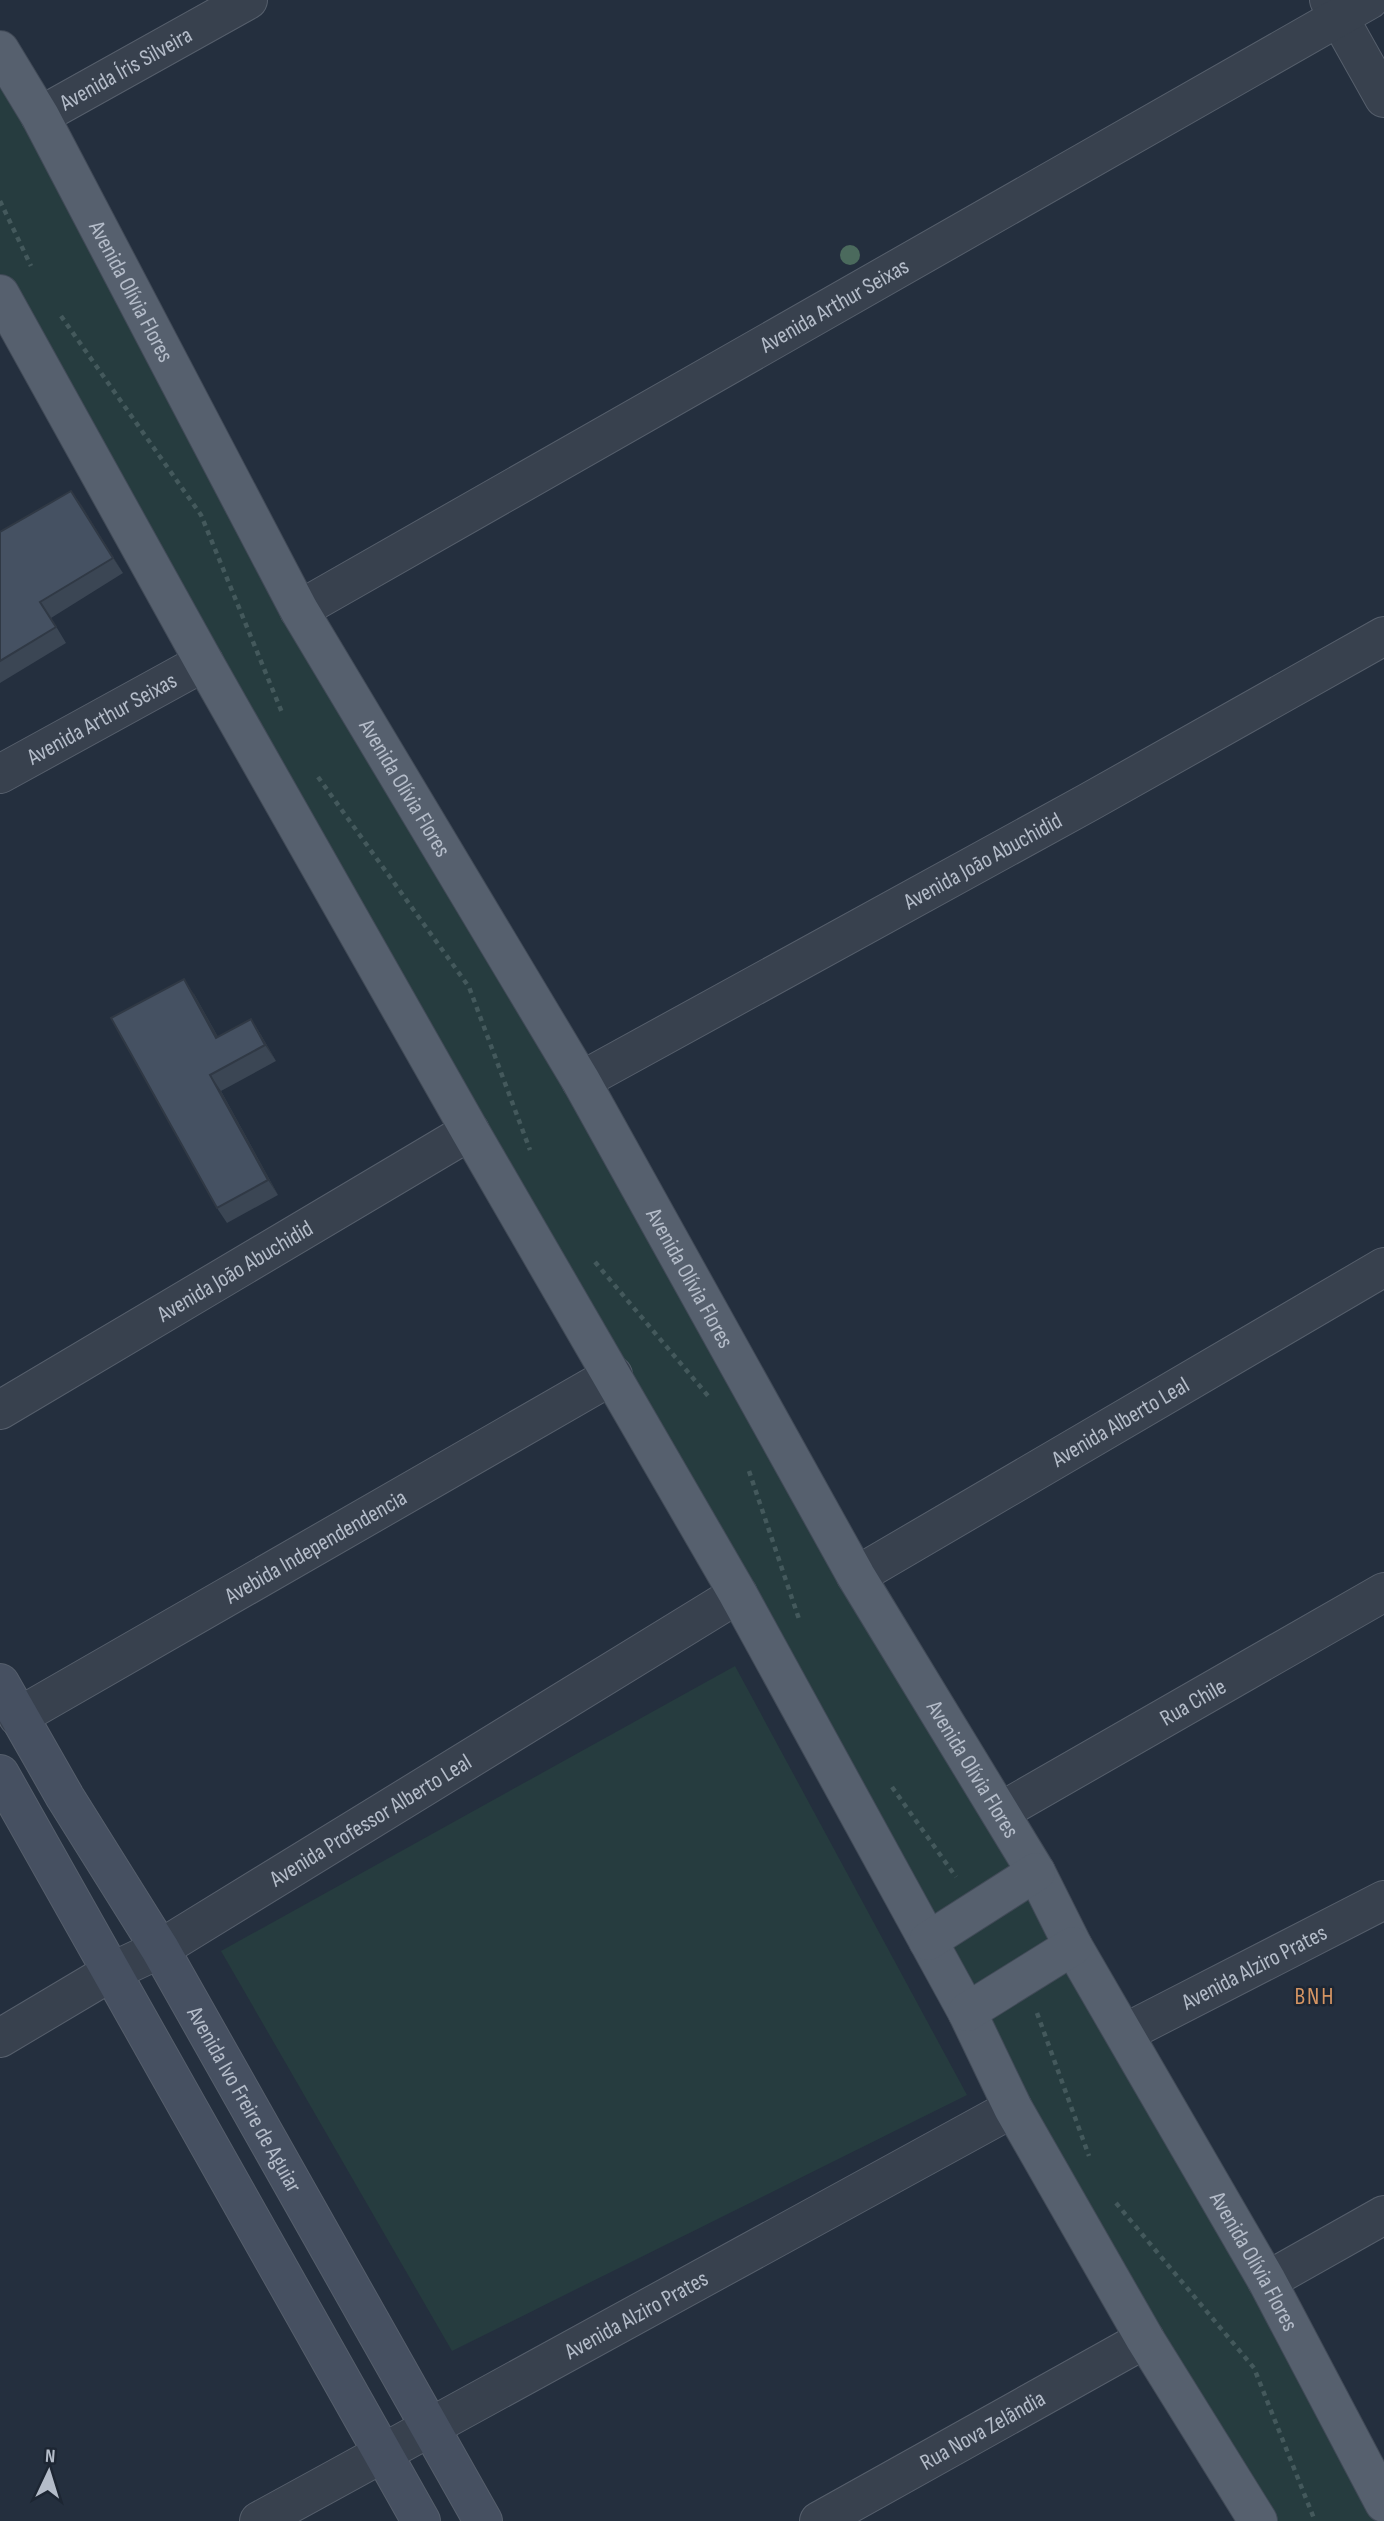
<svg xmlns="http://www.w3.org/2000/svg" width="1384" height="2521" font-family="'Sofia Sans Condensed',sans-serif">
<rect width="100%" height="100%" fill="#242f3e"/>
<g fill="#263c3f">
<path d="M 0,77 L 1384,2521 L 1253,2521 L 0,282 Z"/>
<path d="M 735,1666 L 967,2095 L 452,2351 L 221,1951 Z"/>
</g>
<g fill="none" stroke-linecap="round" stroke-linejoin="round">
<g stroke="#565f6c" stroke-width="40">
<g id="street">
<path d="M 1329,0 L 1384,98"/>
<path id="s1" d="M 40,116 L 248,0"/>
<path id="s2" d="M 299,610 L 1369,0"/>
<path id="s3" d="M 0,774 L 204,662"/>
<path id="s4" d="M 581,1081 L 1089,802 L 1384,636"/>
<path id="s5" d="M 0,1410 L 470,1131"/>
<path id="s6" d="M 856,1576 L 1384,1267"/>
<path id="s7" d="M 18,1717 L 613,1375"/>
<path id="s8" d="M 1000,1812 L 1384,1592"/>
<path id="s9" d="M 1125,2033 L 1384,1900"/>
<path id="s10" d="M 0,2038 L 111,1972 L 160,1949 L 738,1594"/>
<path d="M 1267,2281 L 1384,2215"/>
<path id="s11" d="M 259,2521 L 1013,2108"/>
<path id="s12" d="M 819,2521 L 1145,2339"/>
</g>
</g>
<g stroke="#565f6c" stroke-width="40">
<g id="secondary">
<path id="s13" d="M 0,1683 L 65,1797 L 160,1949 L 483,2521"/>
<path d="M 0,1774 L 421,2521"/>
</g>
</g>
<g stroke="#414a57" stroke-width="40">
<g id="primary">
<path id="s14" d="M 0,50 L 40,116 L 299,610 L 581,1081 L 856,1576 L 1036,1872 L 1073,1946 L 1267,2281 L 1384,2503"/>
<path d="M 0,294 L 204,662 L 470,1131 L 738,1594 L 967,2012 L 1013,2108 L 1145,2339 L 1258,2521"/>
<path d="M 928,1941 L 1036,1872"/>
<path d="M 967,2012 L 1073,1946"/>
</g>
</g>
<g stroke="#44595c" stroke-width="4.5" stroke-dasharray="5 5" stroke-linecap="butt">
<path d="M 0,201 L 31,266"/>
<path d="M 61,316 L 201,515 L 283,715"/>
<path d="M 318,777 L 469,987 L 530,1150"/>
<path d="M 595,1262 L 709,1397"/>
<path d="M 749,1471 L 799,1619"/>
<path d="M 892,1787 L 956,1877"/>
<path d="M 1037,2013 L 1089,2156"/>
<path d="M 1116,2203 L 1254,2368 L 1315,2521"/>
</g>
<use href="#street" stroke="#38414e" stroke-width="38"/>
<use href="#secondary" stroke="#465061" stroke-width="38"/>
<use href="#primary" stroke="#56606e" stroke-width="38"/>
</g>
<circle fill="#4b6a5d" cx="850" cy="255" r="10"/>
<g fill="#3b4654">
<path d="M 71,491 L 123,573 L 51,618 L 66,643 L 0,683 L 0,532 Z"/>
<path d="M 194,994 L 218,1037 L 251,1019 L 261,1035 L 276,1061 L 221,1091 L 278,1195 L 227,1223 L 217,1208 Z"/>
</g>
<g fill="#303945">
<path d="M 71,491 L 82,506 L 123,573 L 113,558 Z"/>
<path d="M 184,979 L 194,994 L 227,1053 L 216,1038 Z"/>
<path d="M 251,1019 L 261,1035 L 276,1061 L 265,1045 Z"/>
<path d="M 210,1075 L 221,1091 L 278,1195 L 268,1180 Z"/>
</g>
<g fill="#455162" stroke="#303945" stroke-width="2">
<path d="M 71,491 L 113,558 L 40,602 L 56,627 L 0,661 L 0,532 Z"/>
<path d="M 184,979 L 216,1038 L 251,1019 L 265,1045 L 210,1075 L 268,1180 L 217,1208 L 111,1018 Z"/>
</g>
<g text-anchor="middle" stroke-width="5" stroke-linejoin="round" paint-order="stroke">
<g font-size="23" fill="#b4bcc9" stroke="#1d2633">
<text dy="8" stroke="none"><textPath href="#s1" startOffset="98">Avenida Íris Silveira</textPath></text>
<text dy="8" stroke="none"><textPath href="#s14" startOffset="275">Avenida Olívia Flores</textPath></text>
<text dy="8" stroke="none"><textPath href="#s2" startOffset="616">Avenida Arthur Seixas</textPath></text>
<text dy="8" stroke="none"><textPath href="#s3" startOffset="116">Avenida Arthur Seixas</textPath></text>
<text dy="8" stroke="none"><textPath href="#s14" startOffset="842">Avenida Olívia Flores</textPath></text>
<text dy="8" stroke="none"><textPath href="#s4" startOffset="458">Avenida João Abuchidid</textPath></text>
<text dy="8" stroke="none"><textPath href="#s5" startOffset="273">Avenida João Abuchidid</textPath></text>
<text dy="8" stroke="none"><textPath href="#s14" startOffset="1409">Avenida Olívia Flores</textPath></text>
<text dy="8" stroke="none"><textPath href="#s6" startOffset="306">Avenida Alberto Leal</textPath></text>
<text dy="8" stroke="none"><textPath href="#s7" startOffset="343">Avebida Independendencia</textPath></text>
<text dy="8" stroke="none"><textPath href="#s8" startOffset="222">Rua Chile</textPath></text>
<text dy="8" stroke="none"><textPath href="#s14" startOffset="1976">Avenida Olívia Flores</textPath></text>
<text dy="8" stroke="none"><textPath href="#s10" startOffset="430">Avenida Professor Alberto Leal</textPath></text>
<text dy="8" stroke="none"><textPath href="#s9" startOffset="145">Avenida Alziro Prates</textPath></text>
<text dy="8" stroke="none"><textPath href="#s13" startOffset="483">Avenida Ivo Freire de Aguiar</textPath></text>
<text dy="8" stroke="none"><textPath href="#s14" startOffset="2543">Avenida Olívia Flores</textPath></text>
<text dy="8" stroke="none"><textPath href="#s11" startOffset="430">Avenida Alziro Prates</textPath></text>
<text dy="8" stroke="none"><textPath href="#s12" startOffset="187">Rua Nova Zelândia</textPath></text>
</g>
<g font-size="24" letter-spacing="2" fill="#d59563" stroke="#1d2633">
<text x="1315" y="2004">BNH</text>
</g>
</g>
<g transform="translate(49 2472) rotate(4)" stroke="#1d2633" stroke-width="5" paint-order="stroke">
<path d="M0-5L12 26L0 18L-12 26Z" fill="#b4bcc9"/>
<text y="-10" font-size="19" font-weight="bold" text-anchor="middle" fill="#b4bcc9">N</text>
</g>
</svg>
